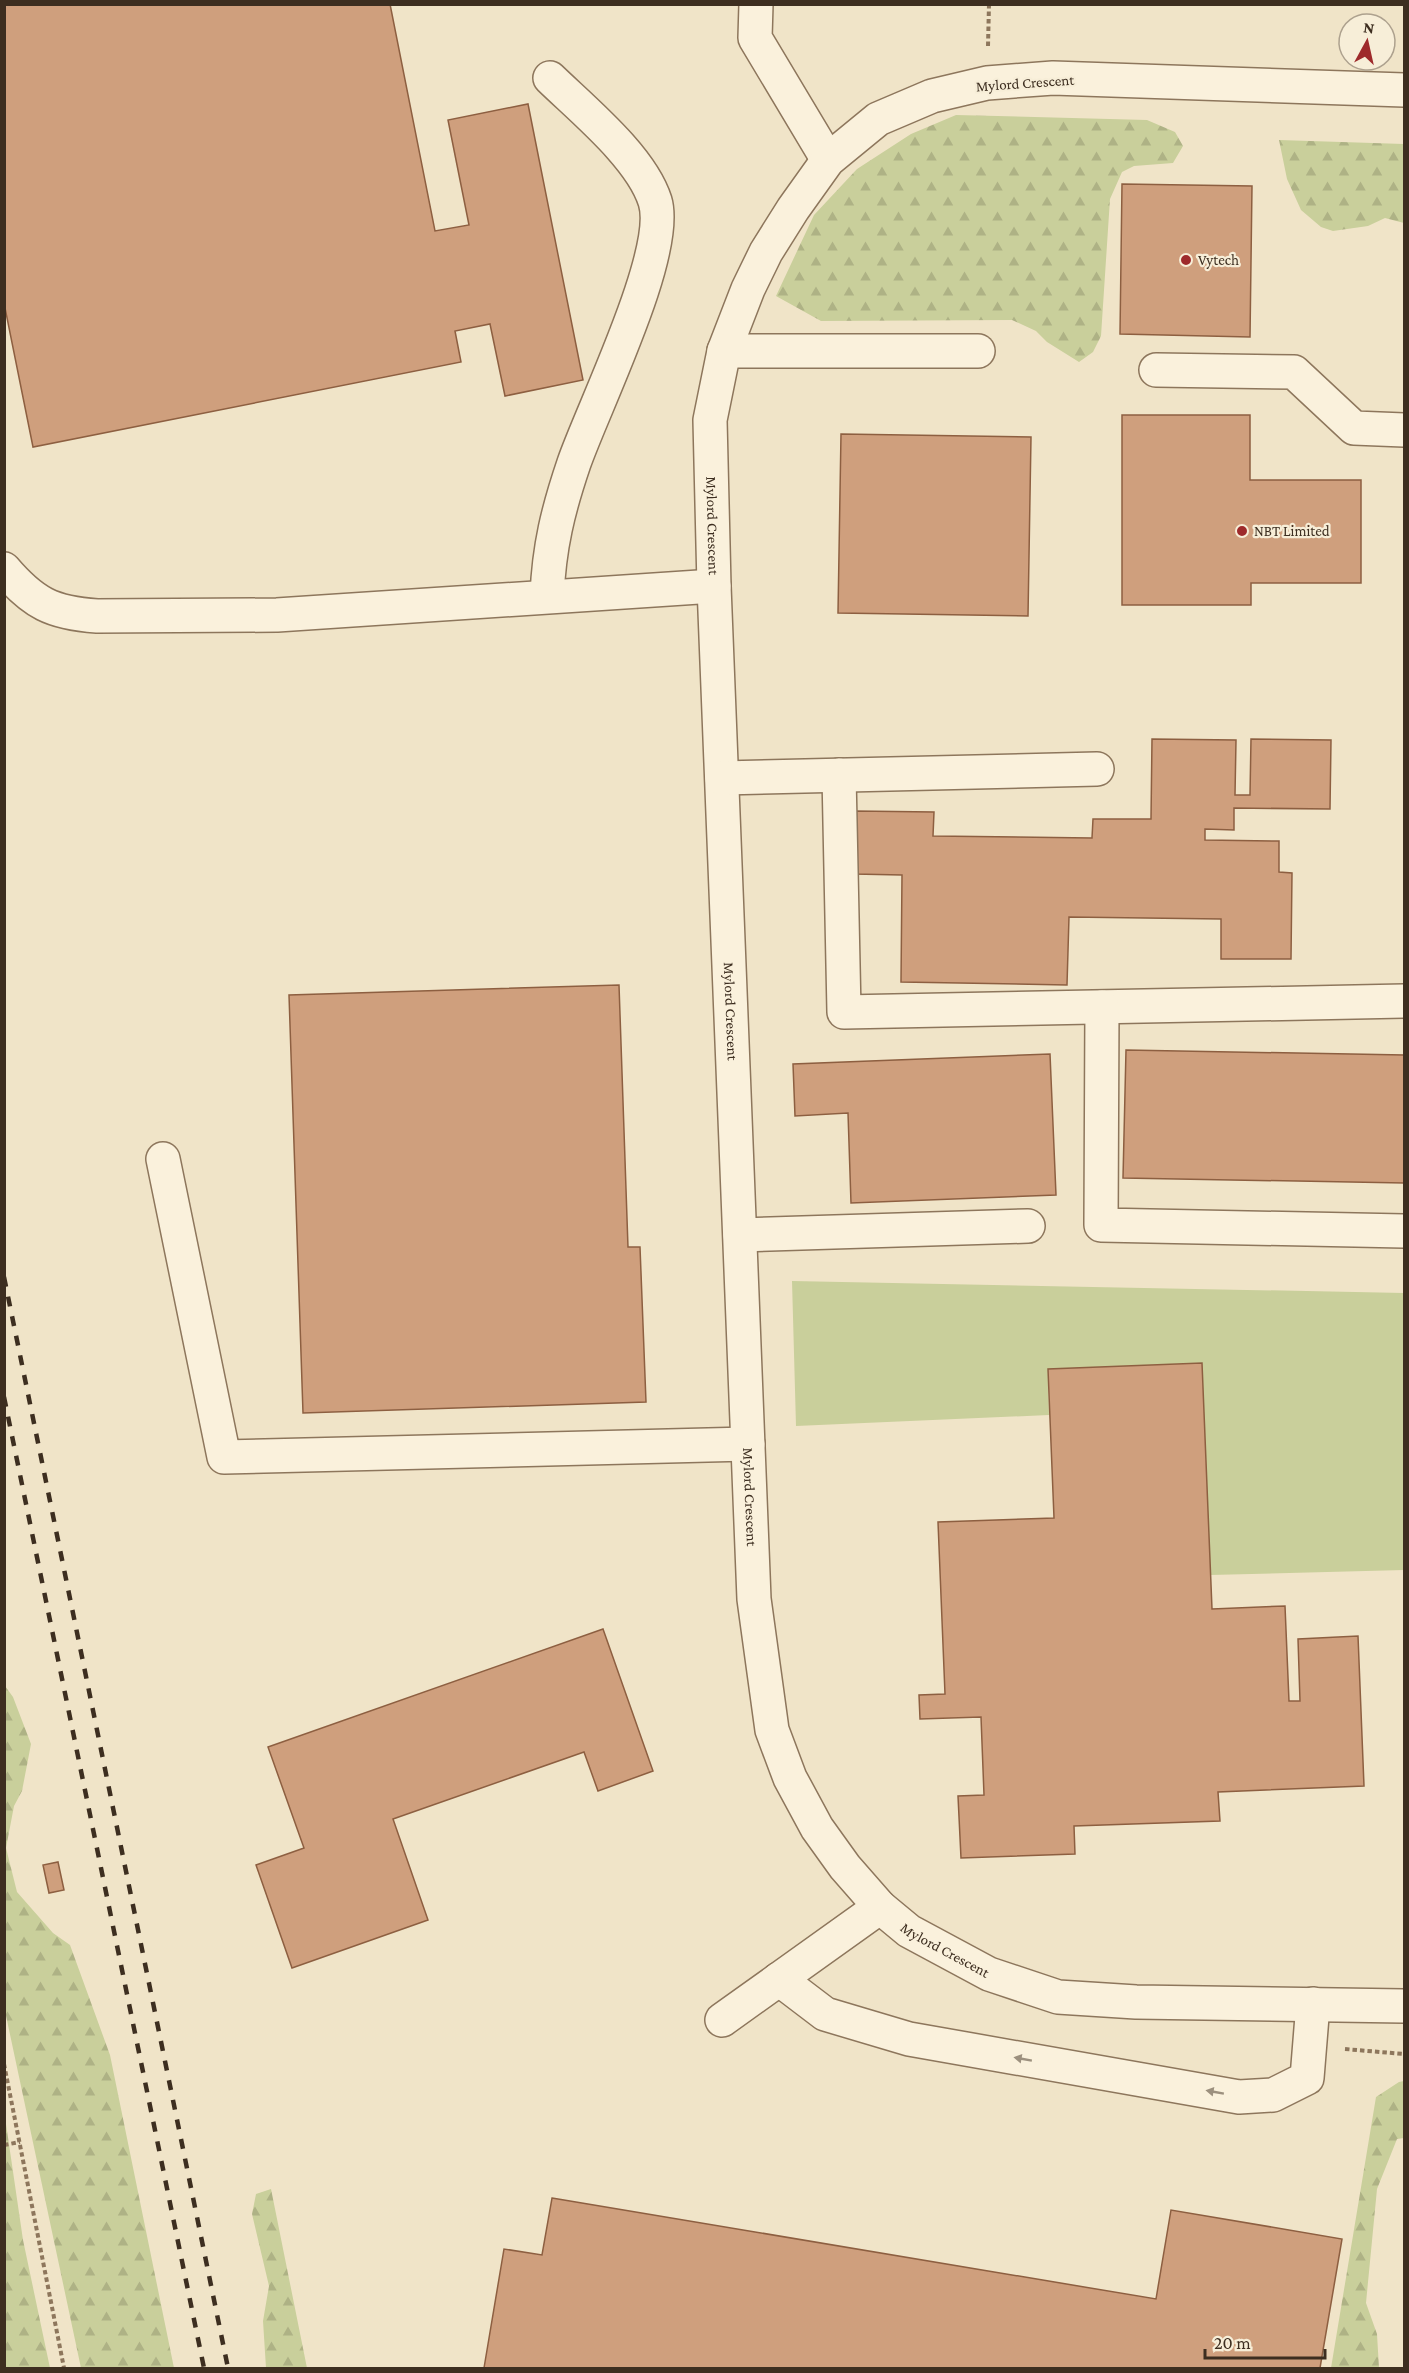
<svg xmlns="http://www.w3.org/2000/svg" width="1409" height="2373" font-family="'Crimson Pro',serif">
<defs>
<pattern id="forest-firs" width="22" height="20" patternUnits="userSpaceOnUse" patternTransform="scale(1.5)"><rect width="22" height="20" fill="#c9cf9b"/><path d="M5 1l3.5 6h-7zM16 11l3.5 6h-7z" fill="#aeb285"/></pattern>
</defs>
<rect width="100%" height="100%" fill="#f0e4c8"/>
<path fill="#c9cf9b" d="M 792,1281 L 1404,1293 L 1404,1570 L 1210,1575 L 1202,1363 L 1048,1369 L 1049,1415 L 796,1426 Z"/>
<g fill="url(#forest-firs)">
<path d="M 956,115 L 1147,120 L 1175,132 L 1183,146 L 1173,163 L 1134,166 L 1122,172 L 1110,199 L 1101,336 L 1093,352 L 1079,362 L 1047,342 L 1036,331 L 1012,320 L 821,321 L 776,296 L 814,215 L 857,169 L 911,134 Z"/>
<path d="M 1279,140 L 1404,144 L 1404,223 L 1385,218 L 1368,226 L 1333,231 L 1321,227 L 1301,210 L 1287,179 Z"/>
<path d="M 5,1686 L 13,1697 L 31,1744 L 22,1791 L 14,1806 L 6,1848 L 17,1892 L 53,1933 L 70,1945 L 110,2055 L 174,2368 L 81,2368 L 5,2011 Z"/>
<path d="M 1404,2081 L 1404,2138 L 1397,2139 L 1377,2189 L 1366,2303 L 1377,2334 L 1379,2368 L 1331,2368 L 1376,2097 L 1399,2082 Z"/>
<path d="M 5,2117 L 23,2240 L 50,2368 L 5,2368 Z"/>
<path d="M 271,2189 L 307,2368 L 266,2368 L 263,2321 L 269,2286 L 252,2214 L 256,2194 Z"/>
</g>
<g fill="#cf9f7d" stroke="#8d5f41" stroke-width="1.5">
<path d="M 4,4 L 390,4 L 435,231 L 469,225 L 448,120 L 528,104 L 583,380 L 505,396 L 490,324 L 455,331 L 461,362 L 33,447 L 4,303 Z"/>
<path d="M 1122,184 L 1252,186 L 1250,337 L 1120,334 Z"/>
<path d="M 1122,415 L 1250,415 L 1250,480 L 1361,480 L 1361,583 L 1251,583 L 1251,605 L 1122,605 Z"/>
<path d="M 841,434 L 1031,437 L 1028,616 L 838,613 Z"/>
<path d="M 1152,739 L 1236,740 L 1235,795 L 1250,795 L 1251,739 L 1331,740 L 1330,809 L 1234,808 L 1234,830 L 1205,829 L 1205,840 L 1279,841 L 1279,872 L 1292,873 L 1291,959 L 1221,959 L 1221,919 L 1069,917 L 1067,985 L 901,982 L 902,875 L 854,874 L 855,811 L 934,812 L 933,836 L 1092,838 L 1093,819 L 1151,819 Z"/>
<path d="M 619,985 L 628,1247 L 640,1247 L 646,1402 L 303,1413 L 289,995 Z"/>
<path d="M 1126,1050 L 1404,1055 L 1404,1183 L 1123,1178 Z"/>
<path d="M 1050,1054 L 1056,1195 L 851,1203 L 848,1113 L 795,1116 L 793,1064 Z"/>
<path d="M 1202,1363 L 1212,1609 L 1285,1606 L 1289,1701 L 1300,1701 L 1298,1639 L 1358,1636 L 1364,1786 L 1218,1792 L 1220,1821 L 1074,1826 L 1075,1854 L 961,1858 L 958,1796 L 984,1795 L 981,1717 L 920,1719 L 919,1695 L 945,1694 L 938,1522 L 1054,1518 L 1048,1369 Z"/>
<path d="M 603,1629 L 653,1771 L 598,1791 L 584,1752 L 393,1819 L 428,1920 L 292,1968 L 256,1865 L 304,1848 L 268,1747 Z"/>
<path d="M 58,1862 L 64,1890 L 49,1893 L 43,1865 Z"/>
<path d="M 552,2198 L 1156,2299 L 1171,2210 L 1342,2239 L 1320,2368 L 484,2368 L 504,2249 L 542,2255 Z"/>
</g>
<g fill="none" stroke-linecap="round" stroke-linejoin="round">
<g stroke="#8d765c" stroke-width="36">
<g id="minor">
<path d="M 756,4 L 755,38 L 828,160"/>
<path id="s1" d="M 1404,90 L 1053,78 L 987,83 L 932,96 L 878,119 L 828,160 L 793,209 L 766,252 L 748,289 L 724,351 L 710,420 L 714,586 L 754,1599 L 772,1730 L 790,1778 L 817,1828 L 845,1867 L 880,1907 L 909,1931 L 989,1974 L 1058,1997 L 1136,2002 L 1404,2006"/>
<path d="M 724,351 L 978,351"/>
<path d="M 1156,370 L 1294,372 L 1354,428 L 1404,430"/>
<path d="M 4,569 C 33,603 52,613 97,616 L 277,615 L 714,586"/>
<path d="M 547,596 C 549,547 558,510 574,463 C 593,408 671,252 655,201 C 641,157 583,110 550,78"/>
<path d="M 839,775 L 844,1012 L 1404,1001"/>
<path d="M 722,778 L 1097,769"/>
<path d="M 1102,1007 L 1101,1225 L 1404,1231"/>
<path d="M 163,1159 L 224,1457 L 748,1444"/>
<path d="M 740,1235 L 1028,1226"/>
<path d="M 779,1979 L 825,2014 L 909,2039 L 1239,2097 L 1273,2095 L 1307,2078 L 1313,2004"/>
<path d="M 722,2020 L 880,1907"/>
</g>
</g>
<g stroke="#8d765c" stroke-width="4" stroke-dasharray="4.5 3" stroke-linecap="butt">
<path d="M 988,46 L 989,4"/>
<path d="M 1345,2049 L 1404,2054"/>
<path d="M 4,2064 L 64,2368"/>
<path d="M 4,2145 L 20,2142"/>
</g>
<use href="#minor" stroke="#faf1dc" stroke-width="33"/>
<g stroke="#3d2e20" stroke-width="4.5" stroke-dasharray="10 10" stroke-linecap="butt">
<path d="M 4,1277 L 228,2368"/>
<path d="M 4,1397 L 204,2368"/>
</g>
</g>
<defs><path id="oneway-solid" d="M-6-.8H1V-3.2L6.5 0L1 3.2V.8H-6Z" transform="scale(1.5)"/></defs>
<g fill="#9c907e">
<use href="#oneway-solid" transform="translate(1023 2059) rotate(-170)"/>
<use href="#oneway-solid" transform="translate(1215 2092) rotate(-170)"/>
</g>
<g fill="#9e2a2b" stroke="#f7eed8" stroke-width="2">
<circle cx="1186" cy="260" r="6"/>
<circle cx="1242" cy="531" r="6"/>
</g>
<g text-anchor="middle" stroke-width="4.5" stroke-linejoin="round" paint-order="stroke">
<g font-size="15" fill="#3d2e20" stroke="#f7eed8">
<text transform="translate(1025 83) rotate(-4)" y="5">Mylord Crescent</text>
<text dy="5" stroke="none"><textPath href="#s1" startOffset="992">Mylord Crescent</textPath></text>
<text dy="5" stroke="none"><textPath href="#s1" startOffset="1478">Mylord Crescent</textPath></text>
<text dy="5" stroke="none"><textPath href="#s1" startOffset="1964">Mylord Crescent</textPath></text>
<text dy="5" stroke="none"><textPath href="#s1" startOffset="2486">Mylord Crescent</textPath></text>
</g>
<g font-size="15" fill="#3d2e20" stroke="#f7eed8" text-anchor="start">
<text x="1198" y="265">Vytech</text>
<text x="1254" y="536">NBT Limited</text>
</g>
</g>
<rect width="1409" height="2373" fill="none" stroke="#3d2e20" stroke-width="12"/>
<g transform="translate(1367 42) rotate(8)"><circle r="28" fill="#f7eed8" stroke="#ada18e" stroke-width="1.5"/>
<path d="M0-4.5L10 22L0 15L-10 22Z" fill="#9e2a2b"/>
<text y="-9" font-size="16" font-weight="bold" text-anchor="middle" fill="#3d2e20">N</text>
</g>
<path d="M1205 2349v9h120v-9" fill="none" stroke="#3d2e20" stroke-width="3"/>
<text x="1214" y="2349" font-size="18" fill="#3d2e20" stroke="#f7eed8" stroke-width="4.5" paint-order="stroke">20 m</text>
</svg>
